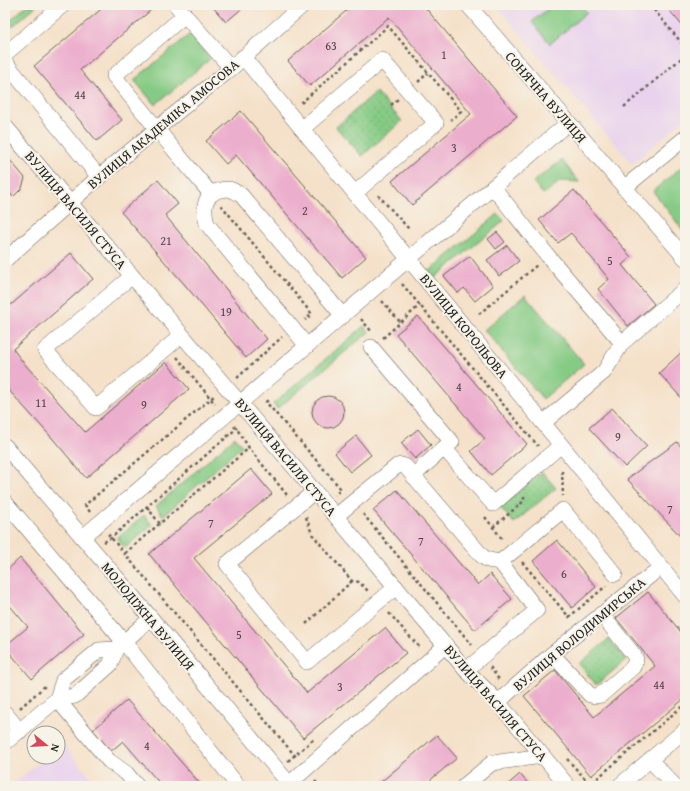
<svg xmlns="http://www.w3.org/2000/svg" width="690" height="791" font-family="'Gentium Book Plus',serif">
<defs>
<pattern id="park-dots" width="8" height="8" patternUnits="userSpaceOnUse"><rect width="8" height="8" fill="#86cb85"/><path d="M2 2h.1M6 6h.1" fill="none" stroke="#73ae72" stroke-width="1.8" stroke-linecap="round"/></pattern>
</defs>
<rect width="100%" height="100%" fill="#f7f3e8"/>
<filter id="ink" filterUnits="userSpaceOnUse"><feTurbulence type="fractalNoise" baseFrequency=".025" numOctaves="2"/><feDisplacementMap in="SourceGraphic" scale="8" xChannelSelector="R" yChannelSelector="G"/><feConvolveMatrix kernelMatrix="1 2 1 2 8 2 1 2 1" color-interpolation-filters="sRGB"/></filter>
<filter id="wash" filterUnits="userSpaceOnUse"><feTurbulence type="fractalNoise" baseFrequency=".012" numOctaves="4" result="noise"/><feDisplacementMap in="SourceGraphic" scale="16" xChannelSelector="R" yChannelSelector="G"/><feGaussianBlur stdDeviation="0.9" result="paint"/><feColorMatrix in="noise" values="0 0 0 0 0 0 0 0 0 0 0 0 0 0 0 0 0 1.4 0 .05"/><feComposite in="paint" operator="in"/></filter>
<g filter="url(#wash)">
<rect width="100%" height="100%" fill="#f5e1c9"/>
<g fill="#e9d2ed">
<path d="M 496,5 L 685,5 L 685,119 L 632,164 Z"/>
<path d="M 62,743 L 98,786 L 11,786 L 46,757 L 58,757 L 58,747 Z"/>
</g>
<g fill="#86cb85" stroke="#517450">
<path d="M 27,5 L 37,5 L 5,33 L 5,25 Z"/>
<path d="M 552,5 L 580,5 L 587,12 L 550,44 L 532,22 Z"/>
<path d="M 190,34 L 210,59 L 155,105 L 134,80 Z"/>
<path d="M 562,160 L 579,182 L 561,181 L 543,194 L 533,182 Z"/>
<path d="M 685,164 L 685,233 L 653,191 Z"/>
<path d="M 498,214 L 504,221 L 431,281 L 426,274 Z"/>
<path d="M 525,295 L 584,364 L 543,399 L 484,330 Z"/>
<path d="M 364,326 L 369,332 L 277,409 L 273,404 Z"/>
<path d="M 235,437 L 242,446 L 163,516 L 156,506 Z"/>
<path d="M 144,515 L 152,525 L 125,548 L 117,538 Z"/>
</g>
<g fill="url(#park-dots)" stroke="#517450">
<path d="M 376,92 L 402,121 L 362,156 L 336,127 Z"/>
<path d="M 542,472 L 556,488 L 514,523 L 500,507 Z"/>
<path d="M 609,639 L 626,660 L 596,685 L 579,664 Z"/>
</g>
<g id="blocks">
<g fill="#ecaecd">
<path d="M 106,5 L 157,5 L 80,70 L 122,120 L 97,141 L 34,66 Z"/>
<path d="M 211,5 L 246,5 L 226,22 Z"/>
<path d="M 353,5 L 423,5 L 517,116 L 412,205 L 392,181 L 471,114 L 389,17 L 310,86 L 288,61 Z"/>
<path d="M 665,5 L 685,5 L 685,29 Z"/>
<path d="M 241,111 L 366,257 L 342,278 L 236,155 L 226,164 L 206,141 Z"/>
<path d="M 5,154 L 25,178 L 22,188 L 13,197 L 5,187 Z"/>
<path d="M 158,180 L 178,204 L 165,215 L 267,339 L 246,358 L 185,285 L 121,212 Z"/>
<path d="M 574,190 L 631,257 L 622,265 L 654,304 L 628,326 L 598,289 L 609,279 L 571,233 L 558,243 L 539,220 Z"/>
<path d="M 497,232 L 505,242 L 496,249 L 488,239 Z"/>
<path d="M 507,245 L 519,261 L 499,276 L 487,260 Z"/>
<path d="M 71,253 L 93,279 L 13,349 L 22,361 L 85,432 L 166,362 L 189,389 L 86,478 L 53,439 L 5,386 L 5,310 Z"/>
<path d="M 470,256 L 493,286 L 475,301 L 464,288 L 458,293 L 444,276 Z"/>
<path d="M 418,316 L 527,444 L 491,475 L 471,451 L 485,439 L 396,334 Z"/>
<path d="M 685,349 L 685,402 L 659,373 Z"/>
<circle cx="328" cy="412" r="16"/>
<path d="M 612,408 L 647,446 L 625,467 L 589,428 Z"/>
<path d="M 418,429 L 431,445 L 415,459 L 401,443 Z"/>
<path d="M 356,436 L 371,455 L 350,472 L 335,453 Z"/>
<path d="M 677,442 L 685,451 L 685,541 L 627,479 Z"/>
<path d="M 251,469 L 272,494 L 194,558 L 307,693 L 385,628 L 406,653 L 303,738 L 149,554 Z"/>
<path d="M 397,490 L 478,585 L 490,574 L 512,599 L 475,630 L 373,510 Z"/>
<path d="M 557,540 L 596,587 L 572,608 L 533,561 Z"/>
<path d="M 20,558 L 84,634 L 32,679 L 5,647 L 5,646 L 28,627 L 5,600 L 5,572 Z"/>
<path d="M 648,592 L 685,637 L 685,698 L 591,776 L 524,696 L 555,670 L 594,717 L 655,666 L 616,618 Z"/>
<path d="M 127,700 L 202,786 L 162,786 L 123,741 L 111,751 L 93,730 Z"/>
<path d="M 437,735 L 457,758 L 423,786 L 376,786 Z"/>
<path d="M 520,774 L 530,786 L 506,786 Z"/>
</g>
</g>
</g>
<g filter="url(#ink)">
<use href="#blocks" fill-opacity="0" stroke="#686159" stroke-width="1"/>
<g fill="none" stroke-linecap="round" stroke-linejoin="round">
<g stroke="#686159" stroke-width="16">
<g id="minor">
<path d="M 176,5 L 231,68"/>
<path d="M 468,5 L 685,258"/>
<path d="M 185,15 L 114,76 L 170,145 L 211,194"/>
<path d="M 5,54 L 63,5"/>
<path d="M 243,57 L 685,596"/>
<path d="M 5,62 L 99,177"/>
<path d="M 5,126 L 466,670 L 498,702 L 568,786"/>
<path d="M 302,129 L 382,60 L 436,123 L 355,193"/>
<path d="M 493,187 L 548,256 L 622,343 L 604,372 L 543,423"/>
<path d="M 624,188 L 685,138"/>
<path d="M 5,260 L 99,177 L 176,113 L 227,72 L 303,5"/>
<path d="M 132,276 L 45,350 L 96,408 L 182,335"/>
<path d="M 622,343 L 685,289"/>
<path d="M 307,346 L 207,224 C 204,211 202,197 217,191 C 220,190 226,189 229,189 C 233,190 238,193 241,195 L 343,316"/>
<path d="M 371,347 L 452,442 L 444,448"/>
<path d="M 5,446 L 151,618 L 291,786"/>
<path d="M 413,476 L 444,448 L 493,504 L 561,445"/>
<path d="M 315,491 L 227,564 L 307,662 L 396,587"/>
<path d="M 5,502 L 124,642 L 238,786"/>
<path d="M 336,516 L 397,466 L 401,465 L 405,466 L 482,556 L 488,560 L 500,562 L 537,610 L 466,670"/>
<path d="M 83,537 L 568,123"/>
<path d="M 500,562 L 563,510 L 615,574"/>
<path d="M 552,654 L 590,695 L 595,696 L 601,695 L 633,667 L 636,660 L 634,655 L 601,614"/>
<path d="M 57,699 L 109,761 L 126,773 L 137,786"/>
<path d="M 57,699 L 63,680 L 99,650 L 116,649"/>
<path d="M 498,702 L 552,654 L 661,567"/>
<path d="M 5,713 L 20,731"/>
<path d="M 5,743 L 57,699 L 75,696 L 110,665 L 116,649 L 151,618"/>
<path d="M 650,760 L 675,786"/>
<path d="M 289,784 L 446,645"/>
<path d="M 464,786 L 492,763 L 542,756"/>
<path d="M 619,786 L 685,730"/>
</g>
</g>
<g stroke="#686159" stroke-width="2.5" stroke-dasharray="3 3" stroke-linecap="butt">
<path d="M 650,5 L 685,47"/>
<path d="M 418,82 L 428,73"/>
<path d="M 301,103 L 388,26 L 461,111 L 451,120"/>
<path d="M 391,105 L 398,99"/>
<path d="M 624,107 L 685,55"/>
<path d="M 378,195 L 409,229"/>
<path d="M 221,205 L 312,314 L 305,320"/>
<path d="M 402,284 L 538,446"/>
<path d="M 382,301 L 401,323"/>
<path d="M 479,314 L 537,265"/>
<path d="M 361,319 L 372,332"/>
<path d="M 383,338 L 420,305"/>
<path d="M 177,357 L 215,404"/>
<path d="M 237,378 L 282,337"/>
<path d="M 268,400 L 266,402 L 341,489 L 335,495"/>
<path d="M 234,426 L 237,429 L 249,448 L 287,495"/>
<path d="M 562,471 L 563,496"/>
<path d="M 147,507 L 160,524"/>
<path d="M 90,512 L 85,505 L 214,396"/>
<path d="M 363,514 L 472,645"/>
<path d="M 306,517 L 312,534 L 352,581 L 359,582 L 369,592"/>
<path d="M 485,517 L 503,540"/>
<path d="M 493,527 L 524,501 L 524,497"/>
<path d="M 108,534 L 297,758"/>
<path d="M 104,542 L 111,538 L 237,428"/>
<path d="M 125,553 L 249,448"/>
<path d="M 522,562 L 569,617 L 606,586"/>
<path d="M 389,613 L 420,648"/>
<path d="M 306,624 L 352,581"/>
<path d="M 490,667 L 500,681"/>
<path d="M 20,708 L 45,686"/>
<path d="M 567,759 L 590,784"/>
<path d="M 288,761 L 315,738"/>
<path d="M 315,781 L 319,786"/>
<path d="M 588,786 L 685,704"/>
</g>
<use href="#minor" stroke="#fff" stroke-width="15"/>
</g>
</g>
<g text-anchor="middle" stroke-width="4" stroke-linejoin="round" paint-order="stroke">
<g font-size="12" fill="#504048">
<text x="331" y="50">63</text>
<text x="444" y="59">1</text>
<text x="80" y="99">44</text>
<text x="454" y="152">3</text>
<text x="305" y="215">2</text>
<text x="166" y="245">21</text>
<text x="610" y="265">5</text>
<text x="226" y="316">19</text>
<text x="459" y="391">4</text>
<text x="41" y="407">11</text>
<text x="144" y="409">9</text>
<text x="618" y="441">9</text>
<text x="670" y="514">7</text>
<text x="211" y="528">7</text>
<text x="421" y="546">7</text>
<text x="564" y="578">6</text>
<text x="239" y="639">5</text>
<text x="659" y="689">44</text>
<text x="340" y="691">3</text>
<text x="147" y="750">4</text>
</g>
<g font-size="14" fill="#1c1c1c" stroke="#f7f3e8">
<text transform="translate(546 97) rotate(49)" y="5">СОНЯЧНА ВУЛИЦЯ</text>
<text transform="translate(163 124) rotate(-40)" y="5">ВУЛИЦЯ АКАДЕМІКА АМОСОВА</text>
<text transform="translate(76 210) rotate(50)" y="5">ВУЛИЦЯ ВАСИЛЯ СТУСА</text>
<text transform="translate(464 326) rotate(51)" y="5">ВУЛИЦЯ КОРОЛЬОВА</text>
<text transform="translate(286 457) rotate(50)" y="5">ВУЛИЦЯ ВАСИЛЯ СТУСА</text>
<text transform="translate(148 616) rotate(50)" y="5">МОЛОДІЖНА ВУЛИЦЯ</text>
<text transform="translate(579 634) rotate(-40)" y="5">ВУЛИЦЯ ВОЛОДИМИРСЬКА</text>
<text transform="translate(496 703) rotate(49)" y="5">ВУЛИЦЯ ВАСИЛЯ СТУСА</text>
</g>
</g>
<rect width="690" height="791" fill="none" stroke="#f7f3e8" stroke-width="20"/>
<g transform="translate(46 745) rotate(108)"><circle r="19" fill="#f7f3e8" stroke="#9f9d96"/>
<path d="M0-3L7 15L0 10L-7 15Z" fill="#d1495b"/>
<text y="-6" font-size="11" font-weight="bold" text-anchor="middle" fill="#1c1c1c">N</text>
</g>
</svg>
